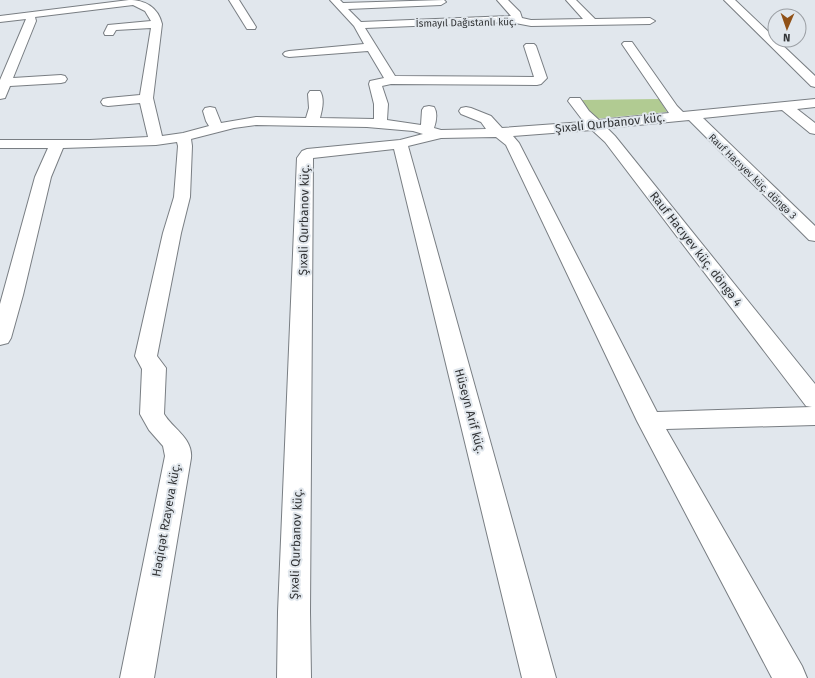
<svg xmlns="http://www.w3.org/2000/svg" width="815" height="678" font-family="'Fira Sans',sans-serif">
<rect width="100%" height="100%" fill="#e1e7ed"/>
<path fill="#b1cb92" d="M 659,99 L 667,112 L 594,119 L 581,100 Z"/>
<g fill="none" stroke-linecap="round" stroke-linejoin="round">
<g stroke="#797e83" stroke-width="2">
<g id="minor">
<path d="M 129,0 C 145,0 158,7 162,24 L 153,98 L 162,136 L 183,133 L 209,126 L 206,121 L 203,111 L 205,108 L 210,107 L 215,108 L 221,123 L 256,117 L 306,118 L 309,108 L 308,94 L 310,91 L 320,91 C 325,99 322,110 320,118 L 374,119 L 374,104 L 369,84 L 370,81 L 384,78 L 368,51 L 289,57 L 285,56 L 283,54 L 285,52 L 289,51 L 364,44 L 354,26 L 330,0 L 340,0 L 343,3 L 444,0 L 446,2 L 441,5 L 348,9 L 361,22 L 511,16 L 497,0 L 508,0 L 520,12 L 522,18 L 531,20 L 583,19 L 566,0 L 576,0 L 595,19 L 650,18 L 655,21 L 650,24 L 531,26 L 510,22 L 365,28 L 395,76 L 534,77 L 524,46 L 526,44 L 534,44 L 536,46 L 547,78 L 541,84 L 537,85 L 391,84 L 382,86 L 388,104 L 387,120 L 421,125 L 422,110 L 424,107 L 429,106 L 434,107 C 438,113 436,122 434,128 L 441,130 L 486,129 L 481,122 L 461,114 L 459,111 L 461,108 L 466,107 L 471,108 L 491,116 L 502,128 L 584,122 L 568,101 L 570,98 L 580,98 L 589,111 L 599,120 L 669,113 L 622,44 L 624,42 L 632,42 L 677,106 L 683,112 L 815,99 L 815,107 L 797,109 L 815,123 L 815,134 L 810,133 L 782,110 L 703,118 L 815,226 L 815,241 L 809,240 L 689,120 L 607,128 L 615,136 L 815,384 L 815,425 L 666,429 L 802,666 L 807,678 L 772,678 L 637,421 L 506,145 L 496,137 L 441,138 L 408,146 L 556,678 L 522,678 L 394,149 L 313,158 L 310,612 L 311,678 L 277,678 L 278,612 L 297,158 L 302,151 L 307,149 L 400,140 L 423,134 L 413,131 L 367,127 L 256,125 L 234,128 L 191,139 L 192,146 L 190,197 L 181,233 L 157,356 L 166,368 L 164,414 C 173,429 193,438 191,458 L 154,678 L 120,678 L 165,456 L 163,446 L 149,430 L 140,414 L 142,369 L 135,356 L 163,233 L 174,197 L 178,146 L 177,142 L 156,145 L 63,148 L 51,177 L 23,295 L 11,338 L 8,343 L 0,345 L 0,304 L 35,177 L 48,148 L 0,148 L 0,140 L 90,140 L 148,137 L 140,103 L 108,106 L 103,105 L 101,102 L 103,99 L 108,98 L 140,95 L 151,28 L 116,30 L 113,35 L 105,35 L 104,33 L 108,25 L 151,21 L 145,11 L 133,5 L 35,17 L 36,21 L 13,78 L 61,75 L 65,76 L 67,79 L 65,82 L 61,83 L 10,86 L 5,98 L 0,99 L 0,80 L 26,19 L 0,22 L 0,16 ZM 592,130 L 605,142 L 806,406 L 812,407 L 657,412 L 519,143 L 513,136 Z"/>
<path d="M 229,0 L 239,0 L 256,27 L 255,29 L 247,29 Z"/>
<path d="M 724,0 L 735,0 L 775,38 L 775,40 L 777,40 L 815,76 L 815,87 L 811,86 Z"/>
</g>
</g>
<use href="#minor" fill="#fff" fill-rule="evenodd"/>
</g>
<g text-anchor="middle" stroke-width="4" stroke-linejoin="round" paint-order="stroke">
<g font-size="10" fill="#323436" stroke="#e1e7ed">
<text transform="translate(466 22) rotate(-1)" y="4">İsmayıl Dağıstanlı küç.</text>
<text transform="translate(753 176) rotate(44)" y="4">Rauf Hacıyev küç. döngə 3</text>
</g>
<g font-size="12" fill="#323436" stroke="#e1e7ed">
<text transform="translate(610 123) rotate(-6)" y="4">Şıxəli Qurbanov küç.</text>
<text transform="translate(304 220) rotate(-89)" y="4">Şıxəli Qurbanov küç.</text>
<text transform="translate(696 249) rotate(52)" y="4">Rauf Hacıyev küç. döngə 4</text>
<text transform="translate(470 411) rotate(75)" y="4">Hüseyn Arif küç.</text>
<text transform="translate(166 520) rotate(-80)" y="4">Həqiqət Rzayeva küç.</text>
<text transform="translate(296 544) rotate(-88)" y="4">Şıxəli Qurbanov küç.</text>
</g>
</g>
<g transform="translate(787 28) rotate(182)"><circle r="19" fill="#e1e7ed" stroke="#9b9fa4"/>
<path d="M0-3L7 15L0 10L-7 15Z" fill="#905117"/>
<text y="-6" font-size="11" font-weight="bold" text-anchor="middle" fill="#323436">N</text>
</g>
</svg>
